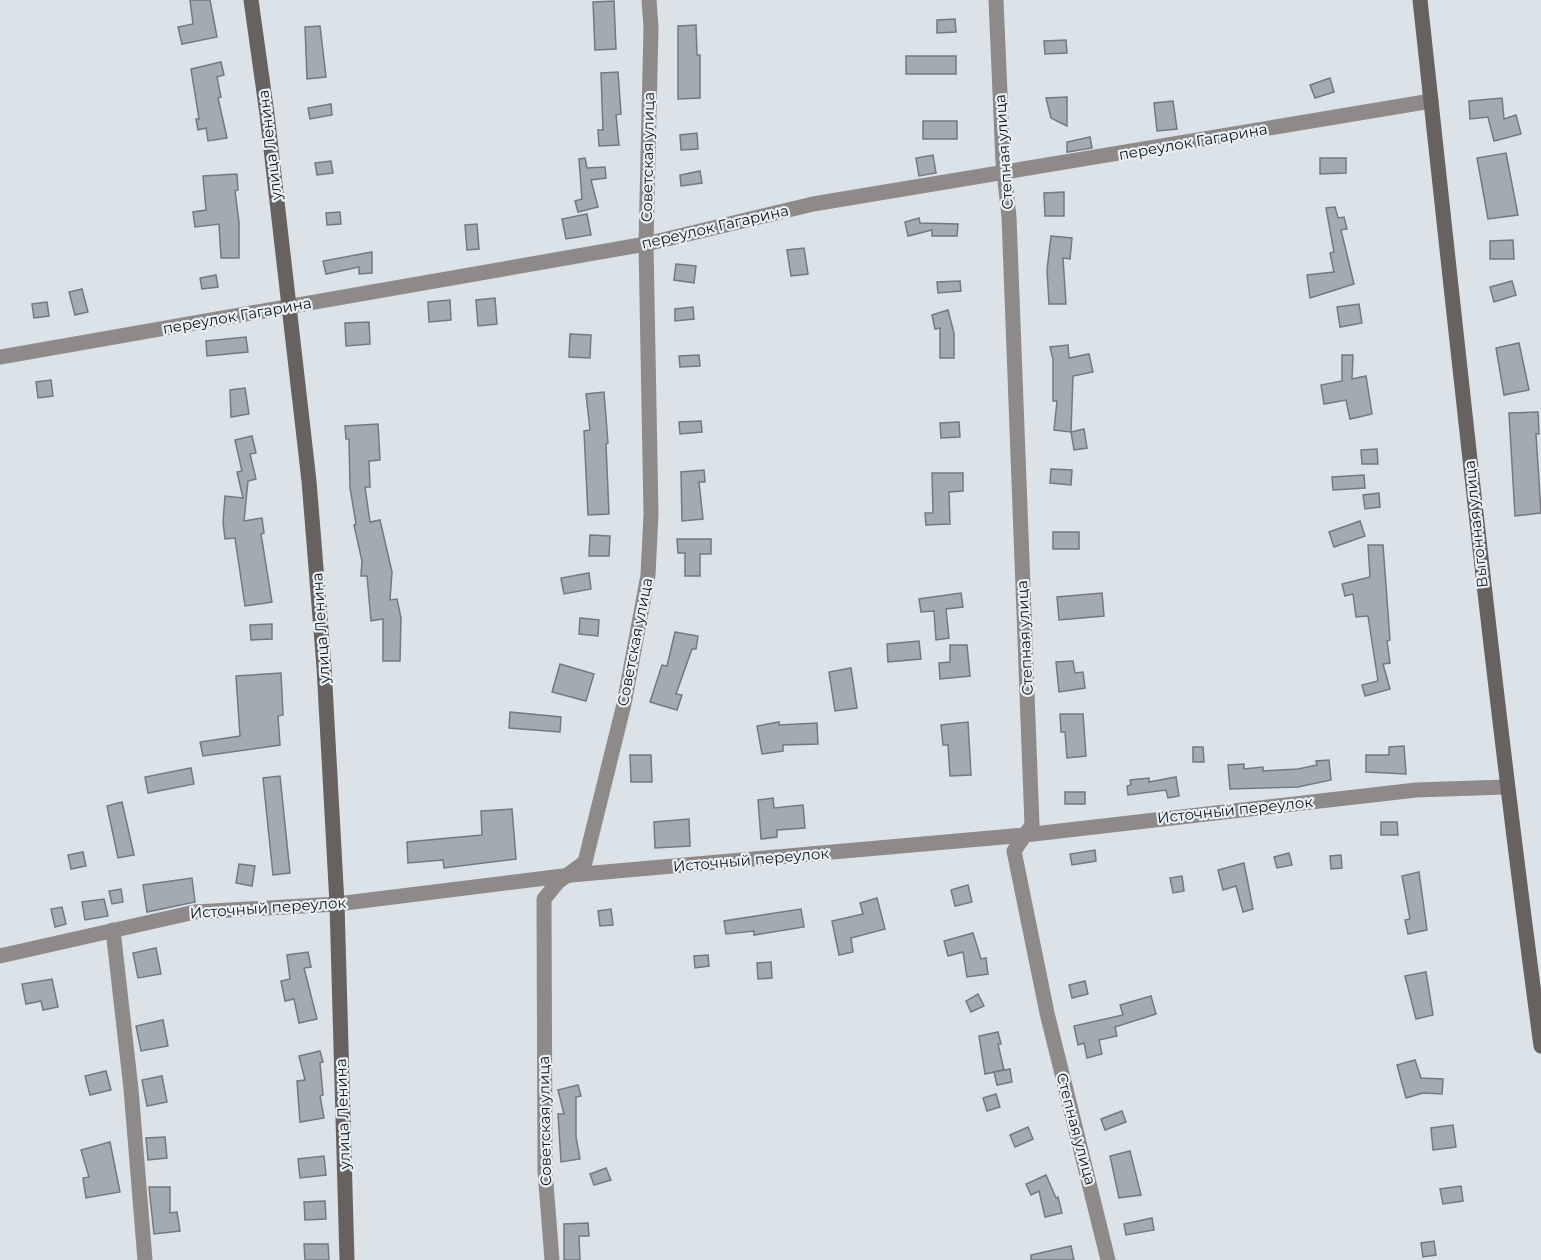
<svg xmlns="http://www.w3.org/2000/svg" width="1541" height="1260" font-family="Montserrat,sans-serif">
<rect width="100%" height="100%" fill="#dbe2e8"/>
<g fill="#a3aab0" stroke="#73797f" stroke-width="1.5">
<path d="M 190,0 L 210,0 L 217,37 L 182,44 L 178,27 L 193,24 Z"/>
<path d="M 614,1 L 616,49 L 595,50 L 593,2 Z"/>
<path d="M 955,19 L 956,32 L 937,33 L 937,20 Z"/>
<path d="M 696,25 L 697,55 L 700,55 L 700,98 L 678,99 L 678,26 Z"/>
<path d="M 320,26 L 326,77 L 307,79 L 305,27 Z"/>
<path d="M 1066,40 L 1067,53 L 1045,54 L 1044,41 Z"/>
<rect x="906" y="56" width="50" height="18"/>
<path d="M 221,62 L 224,75 L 217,77 L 221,97 L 218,98 L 227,138 L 208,141 L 206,128 L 198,130 L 196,119 L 199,119 L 191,69 Z"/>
<path d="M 618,72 L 621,114 L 616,115 L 619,145 L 599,146 L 598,130 L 603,130 L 601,73 Z"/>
<path d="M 1330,78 L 1334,92 L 1315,98 L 1310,85 Z"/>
<path d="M 1067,97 L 1067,126 L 1051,118 L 1046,98 Z"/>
<path d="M 1502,98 L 1504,119 L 1516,115 L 1521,134 L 1494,141 L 1488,117 L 1470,119 L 1469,101 Z"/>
<path d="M 1173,101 L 1177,129 L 1157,131 L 1154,103 Z"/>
<path d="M 331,104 L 332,115 L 310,119 L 308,108 Z"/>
<rect x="923" y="121" width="34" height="18"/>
<path d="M 697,133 L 698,149 L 681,150 L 680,135 Z"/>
<path d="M 1090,137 L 1092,148 L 1067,152 L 1067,142 Z"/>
<path d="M 1506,153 L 1518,215 L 1488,219 L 1477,158 Z"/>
<path d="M 933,155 L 936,173 L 919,176 L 916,158 Z"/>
<path d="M 585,158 L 587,168 L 605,167 L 606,178 L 591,180 L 598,207 L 578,212 L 575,201 L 582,199 L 579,159 Z"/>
<path d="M 1320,158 L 1346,158 L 1346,173 L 1320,174 Z"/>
<path d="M 331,161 L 333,173 L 317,175 L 315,163 Z"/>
<path d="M 700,171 L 702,183 L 681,186 L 680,175 Z"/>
<path d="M 237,174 L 238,190 L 235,191 L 239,222 L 239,258 L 221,258 L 219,224 L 195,227 L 193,212 L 206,210 L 203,176 Z"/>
<path d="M 1064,192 L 1064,216 L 1045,216 L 1044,193 Z"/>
<path d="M 1335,207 L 1338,218 L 1344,217 L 1347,229 L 1341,230 L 1354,284 L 1310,298 L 1307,275 L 1334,272 L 1330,253 L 1334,252 L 1326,208 Z"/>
<path d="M 340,212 L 341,224 L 327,225 L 326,213 Z"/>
<path d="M 587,214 L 591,235 L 566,239 L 562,219 Z"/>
<path d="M 919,218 L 920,223 L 958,224 L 957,236 L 932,236 L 932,230 L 908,236 L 905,222 Z"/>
<path d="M 477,224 L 479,249 L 467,250 L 465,225 Z"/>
<path d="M 1051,236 L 1072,238 L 1070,259 L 1063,258 L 1066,304 L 1049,304 L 1047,270 Z"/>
<path d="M 1513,240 L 1514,259 L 1490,259 L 1490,241 Z"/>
<path d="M 804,248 L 808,274 L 791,276 L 787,250 Z"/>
<path d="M 372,252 L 372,273 L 359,274 L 359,267 L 326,274 L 323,261 Z"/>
<path d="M 676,264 L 696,266 L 694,283 L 674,280 Z"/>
<path d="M 216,275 L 218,287 L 202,289 L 200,278 Z"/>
<path d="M 960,281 L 961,291 L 938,293 L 937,282 Z"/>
<path d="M 1512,281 L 1516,295 L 1494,302 L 1490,287 Z"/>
<path d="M 82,289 L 88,312 L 75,315 L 69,292 Z"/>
<path d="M 495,298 L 497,324 L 478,326 L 476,300 Z"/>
<path d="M 450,300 L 451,320 L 429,322 L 428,302 Z"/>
<path d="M 47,302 L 49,316 L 34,318 L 32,304 Z"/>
<path d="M 1359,304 L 1362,323 L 1340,327 L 1337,307 Z"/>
<path d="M 693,307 L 694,319 L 675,321 L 675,309 Z"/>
<path d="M 948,310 L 954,333 L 954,358 L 940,358 L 940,328 L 935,329 L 932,315 Z"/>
<path d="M 369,322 L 370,344 L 346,346 L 345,323 Z"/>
<path d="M 570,334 L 591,335 L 590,358 L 569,357 Z"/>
<path d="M 246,337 L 248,352 L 207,356 L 206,341 Z"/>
<path d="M 1519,343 L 1529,390 L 1504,395 L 1496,348 Z"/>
<path d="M 1068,345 L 1069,358 L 1089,354 L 1093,372 L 1073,376 L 1071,432 L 1054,430 L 1057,401 L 1053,401 L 1053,359 L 1050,347 Z"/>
<path d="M 699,355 L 700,366 L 680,367 L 679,356 Z"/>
<path d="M 1342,355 L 1353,355 L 1352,379 L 1366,376 L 1372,414 L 1350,419 L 1346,400 L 1324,404 L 1321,385 L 1342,381 Z"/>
<path d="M 51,380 L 53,396 L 38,398 L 36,382 Z"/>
<path d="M 245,388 L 249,414 L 231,417 L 230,390 Z"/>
<path d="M 604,392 L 608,443 L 606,444 L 609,514 L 588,515 L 584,431 L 590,430 L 586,394 Z"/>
<path d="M 1538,412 L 1539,434 L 1536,434 L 1541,513 L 1515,516 L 1509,413 Z"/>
<path d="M 701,421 L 702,432 L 680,434 L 679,422 Z"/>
<path d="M 959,422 L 960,437 L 941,438 L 940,423 Z"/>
<path d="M 378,424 L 380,460 L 369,461 L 370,487 L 365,487 L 370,522 L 380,520 L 392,572 L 390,600 L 397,599 L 401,618 L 400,661 L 383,661 L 383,619 L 371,621 L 367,576 L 361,576 L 362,561 L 354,525 L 356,524 L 350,488 L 349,439 L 346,439 L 345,426 Z"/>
<path d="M 1084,429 L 1087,448 L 1074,450 L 1071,432 Z"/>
<path d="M 252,436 L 256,453 L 250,454 L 256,479 L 248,481 L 244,521 L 262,518 L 264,533 L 261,534 L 272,602 L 245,606 L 235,538 L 225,539 L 223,522 L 225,496 L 243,498 L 237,472 L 242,471 L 235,440 Z"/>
<path d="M 1377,449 L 1378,464 L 1362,464 L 1361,450 Z"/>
<path d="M 1051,469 L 1072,470 L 1071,485 L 1050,483 Z"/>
<path d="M 704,470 L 705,482 L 699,482 L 703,519 L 682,521 L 681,472 Z"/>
<path d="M 932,473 L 963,473 L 963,491 L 949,492 L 950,524 L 926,525 L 925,513 L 933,513 Z"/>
<path d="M 1364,475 L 1365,488 L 1333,490 L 1332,477 Z"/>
<path d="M 1379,493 L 1380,507 L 1365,509 L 1363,495 Z"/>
<path d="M 1360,521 L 1365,536 L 1334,547 L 1329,532 Z"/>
<rect x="1053" y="532" width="26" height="17"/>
<path d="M 590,535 L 610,536 L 609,556 L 589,556 Z"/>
<path d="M 677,539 L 711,539 L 711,554 L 700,554 L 700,576 L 685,576 L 685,553 L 678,553 Z"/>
<path d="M 1368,545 L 1383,545 L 1390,640 L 1387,641 L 1390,663 L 1383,664 L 1390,689 L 1365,696 L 1362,685 L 1378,681 L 1368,616 L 1356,617 L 1353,594 L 1345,596 L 1342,584 L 1370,577 Z"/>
<path d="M 589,573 L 591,589 L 564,594 L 561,578 Z"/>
<path d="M 961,593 L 963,607 L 946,609 L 949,638 L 936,640 L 934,611 L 921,612 L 919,599 Z"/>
<path d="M 1102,593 L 1104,616 L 1059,620 L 1057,597 Z"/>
<path d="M 580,618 L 599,620 L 598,636 L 579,634 Z"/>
<path d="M 272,624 L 272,639 L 251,640 L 250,625 Z"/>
<path d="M 675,632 L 698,636 L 696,649 L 692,649 L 676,694 L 682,695 L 677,710 L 650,702 L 662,665 L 667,666 Z"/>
<path d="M 919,641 L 921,659 L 888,662 L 887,644 Z"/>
<path d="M 950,645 L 967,645 L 970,676 L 940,679 L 939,663 L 950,662 Z"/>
<path d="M 1073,661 L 1075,673 L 1083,672 L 1085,688 L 1059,692 L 1056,662 Z"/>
<path d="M 560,664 L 594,674 L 586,701 L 552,692 Z"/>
<path d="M 851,668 L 857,708 L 835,711 L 829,672 Z"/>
<path d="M 281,673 L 283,715 L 278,716 L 280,745 L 203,756 L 200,742 L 240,736 L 236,676 Z"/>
<path d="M 510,712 L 561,717 L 560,732 L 509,728 Z"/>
<path d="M 1060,714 L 1083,714 L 1086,756 L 1067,758 L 1065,732 L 1061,732 Z"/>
<path d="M 779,722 L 779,725 L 817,723 L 818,744 L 783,745 L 783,751 L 762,754 L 757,726 Z"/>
<path d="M 968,722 L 971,775 L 950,776 L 948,745 L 943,745 L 941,725 Z"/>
<path d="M 1404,746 L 1406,774 L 1366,772 L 1366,755 L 1389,755 L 1389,747 Z"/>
<path d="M 1193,747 L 1203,747 L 1204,762 L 1193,762 Z"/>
<path d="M 630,755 L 651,755 L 652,782 L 631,782 Z"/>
<path d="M 1329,760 L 1331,780 L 1298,787 L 1230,789 L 1228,765 L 1244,764 L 1244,769 L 1263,767 L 1263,771 L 1298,769 L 1317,765 L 1316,761 Z"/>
<path d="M 191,768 L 194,784 L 148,793 L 145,777 Z"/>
<path d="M 280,776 L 290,873 L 273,875 L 263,778 Z"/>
<path d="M 1176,777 L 1179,796 L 1168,798 L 1166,790 L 1128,795 L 1127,786 L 1131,785 L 1130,780 L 1149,778 L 1149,782 Z"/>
<rect x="1065" y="792" width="20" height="12"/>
<path d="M 773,798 L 774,808 L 803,805 L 805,828 L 777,830 L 777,837 L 761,839 L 758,800 Z"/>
<path d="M 122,802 L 134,855 L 118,858 L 107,806 Z"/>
<path d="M 512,809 L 516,859 L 444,868 L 443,860 L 408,863 L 407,842 L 482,835 L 481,811 Z"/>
<path d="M 689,819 L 690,846 L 655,848 L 654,822 Z"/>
<path d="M 1381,822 L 1397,822 L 1398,835 L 1381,835 Z"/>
<path d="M 1095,850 L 1096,861 L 1072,865 L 1070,854 Z"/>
<path d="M 83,852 L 86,866 L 71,869 L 68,855 Z"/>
<path d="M 1289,853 L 1292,865 L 1277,868 L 1274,857 Z"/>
<path d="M 1341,855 L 1342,868 L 1331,869 L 1330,856 Z"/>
<path d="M 1244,863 L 1253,909 L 1243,912 L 1236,886 L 1223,890 L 1218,870 Z"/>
<path d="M 239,864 L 255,866 L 252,886 L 236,883 Z"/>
<path d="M 1419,872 L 1427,930 L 1408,934 L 1405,920 L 1410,919 L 1402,876 Z"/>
<path d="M 1182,876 L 1184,891 L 1173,893 L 1170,878 Z"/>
<path d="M 192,878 L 195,902 L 147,912 L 143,885 Z"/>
<path d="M 968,885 L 972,902 L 955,906 L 951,890 Z"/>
<path d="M 121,889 L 123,902 L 112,904 L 109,891 Z"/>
<path d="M 877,898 L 885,929 L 851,938 L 853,952 L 839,955 L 832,921 L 863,914 L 860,903 Z"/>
<path d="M 104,899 L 108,916 L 85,920 L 82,902 Z"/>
<path d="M 62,907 L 66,924 L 55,927 L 51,909 Z"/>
<path d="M 611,909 L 613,925 L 600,926 L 598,911 Z"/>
<path d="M 801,909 L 804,927 L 754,935 L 754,931 L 726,934 L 724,921 Z"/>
<path d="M 973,933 L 981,959 L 986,958 L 988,974 L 967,977 L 963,952 L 948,956 L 944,941 Z"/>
<path d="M 156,948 L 161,974 L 138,978 L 133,953 Z"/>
<path d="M 308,952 L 311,967 L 304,968 L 317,1019 L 299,1023 L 294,999 L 285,1001 L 281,981 L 290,979 L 287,955 Z"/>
<path d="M 708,955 L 709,966 L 695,968 L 694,956 Z"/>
<path d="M 771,962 L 772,978 L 758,979 L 757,963 Z"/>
<path d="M 1426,972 L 1433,1015 L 1416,1019 L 1405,976 Z"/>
<path d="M 52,979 L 58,1007 L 43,1010 L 41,1001 L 26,1004 L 22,984 Z"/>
<path d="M 1085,981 L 1088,994 L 1072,998 L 1069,985 Z"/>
<path d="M 978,994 L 984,1006 L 971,1012 L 966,1001 Z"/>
<path d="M 1151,996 L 1156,1014 L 1115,1027 L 1117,1036 L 1099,1040 L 1102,1054 L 1087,1058 L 1084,1043 L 1078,1045 L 1074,1026 L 1123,1015 L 1120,1005 Z"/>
<path d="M 163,1020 L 168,1046 L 141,1051 L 136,1026 Z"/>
<path d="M 998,1032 L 1001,1044 L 998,1044 L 1004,1070 L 985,1074 L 979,1036 Z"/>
<path d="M 320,1051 L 323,1062 L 320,1063 L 323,1095 L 320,1096 L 324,1118 L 300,1122 L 297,1081 L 305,1080 L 299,1056 Z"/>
<path d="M 1415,1060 L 1421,1078 L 1443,1079 L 1442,1094 L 1423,1093 L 1406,1098 L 1397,1065 Z"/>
<path d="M 1010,1069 L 1012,1082 L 997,1085 L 994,1072 Z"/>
<path d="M 106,1071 L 111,1090 L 90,1095 L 85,1076 Z"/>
<path d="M 162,1076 L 167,1102 L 147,1106 L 142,1080 Z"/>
<path d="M 578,1085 L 581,1096 L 576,1097 L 576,1137 L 580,1159 L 561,1162 L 558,1114 L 564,1114 L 558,1090 Z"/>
<path d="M 996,1094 L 1000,1107 L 987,1111 L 983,1098 Z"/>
<path d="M 1122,1111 L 1126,1122 L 1105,1130 L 1101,1119 Z"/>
<path d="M 1453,1125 L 1456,1147 L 1433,1150 L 1431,1128 Z"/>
<path d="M 1028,1127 L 1033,1139 L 1015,1147 L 1010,1135 Z"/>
<path d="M 165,1137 L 167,1158 L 148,1160 L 146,1138 Z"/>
<path d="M 110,1142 L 120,1192 L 86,1198 L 83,1178 L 89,1177 L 81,1150 Z"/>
<path d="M 1130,1151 L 1141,1195 L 1119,1198 L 1110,1156 Z"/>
<path d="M 324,1156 L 326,1175 L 300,1178 L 298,1159 Z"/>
<path d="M 606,1168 L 611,1180 L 594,1185 L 590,1174 Z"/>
<path d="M 1046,1175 L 1056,1198 L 1058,1197 L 1062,1213 L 1045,1217 L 1039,1191 L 1031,1195 L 1026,1184 Z"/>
<path d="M 1461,1186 L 1463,1201 L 1443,1204 L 1440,1189 Z"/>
<path d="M 149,1187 L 170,1187 L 170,1213 L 177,1212 L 180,1231 L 154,1234 Z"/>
<path d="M 325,1201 L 326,1219 L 305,1220 L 304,1202 Z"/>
<path d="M 1152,1218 L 1154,1230 L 1126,1235 L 1124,1224 Z"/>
<path d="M 588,1223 L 589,1236 L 579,1236 L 580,1260 L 564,1260 L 564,1224 Z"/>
<path d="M 1434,1241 L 1436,1255 L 1423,1257 L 1421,1243 Z"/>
<path d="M 304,1244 L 328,1244 L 329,1260 L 305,1260 Z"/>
<path d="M 1071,1246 L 1074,1260 L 1031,1260 L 1031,1255 Z"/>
</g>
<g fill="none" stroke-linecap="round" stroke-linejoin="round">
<g stroke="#8e8a89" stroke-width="15">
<path d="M 996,0 L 1003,162 L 1009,217 L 1032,825 L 1014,851 L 1047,1013 L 1108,1260"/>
<path d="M 0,357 L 646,244 L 813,204 L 1431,101"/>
<path d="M 113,930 L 131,1089 L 145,1260"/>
<path d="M 0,956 L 195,912 L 337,904 L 571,875 L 1025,835 L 1416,790 L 1506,787"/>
<path d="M 552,1260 L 545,1171 L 544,899 L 558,882 L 585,862 L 624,704 L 648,575 L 651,514 L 646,244 L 651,27 L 649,0"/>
</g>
<g stroke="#676260" stroke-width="15">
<path d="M 251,0 L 267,114 L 309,481 L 324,667 L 337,904 L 347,1260"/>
<path d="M 1420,0 C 1458,349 1494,698 1541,1046"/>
</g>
</g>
<g text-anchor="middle" stroke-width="4.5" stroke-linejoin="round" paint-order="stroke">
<g font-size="15" fill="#131517" stroke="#e8f0f5">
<text transform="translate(1193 142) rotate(-10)" y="5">переулок Гагарина</text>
<text transform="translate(270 145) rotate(-97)" y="5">улица Ленина</text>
<text transform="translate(1004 152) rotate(-94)" y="5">Степная улица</text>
<text transform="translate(648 157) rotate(-89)" y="5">Советская улица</text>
<text transform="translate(715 227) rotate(-13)" y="5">переулок Гагарина</text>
<text transform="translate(237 316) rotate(-10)" y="5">переулок Гагарина</text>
<text transform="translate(1476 524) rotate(-96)" y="5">Выгонная улица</text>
<text transform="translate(321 628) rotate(-94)" y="5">улица Ленина</text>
<text transform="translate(1025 638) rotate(-93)" y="5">Степная улица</text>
<text transform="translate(635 642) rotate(-79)" y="5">Советская улица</text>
<text transform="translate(1235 810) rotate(-6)" y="5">Источный переулок</text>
<text transform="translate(751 860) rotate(-5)" y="5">Источный переулок</text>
<text transform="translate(268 908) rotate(-4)" y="5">Источный переулок</text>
<text transform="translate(343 1114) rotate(-92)" y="5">улица Ленина</text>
<text transform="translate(545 1121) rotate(-91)" y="5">Советская улица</text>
<text transform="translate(1076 1129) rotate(75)" y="5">Степная улица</text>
</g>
</g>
</svg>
